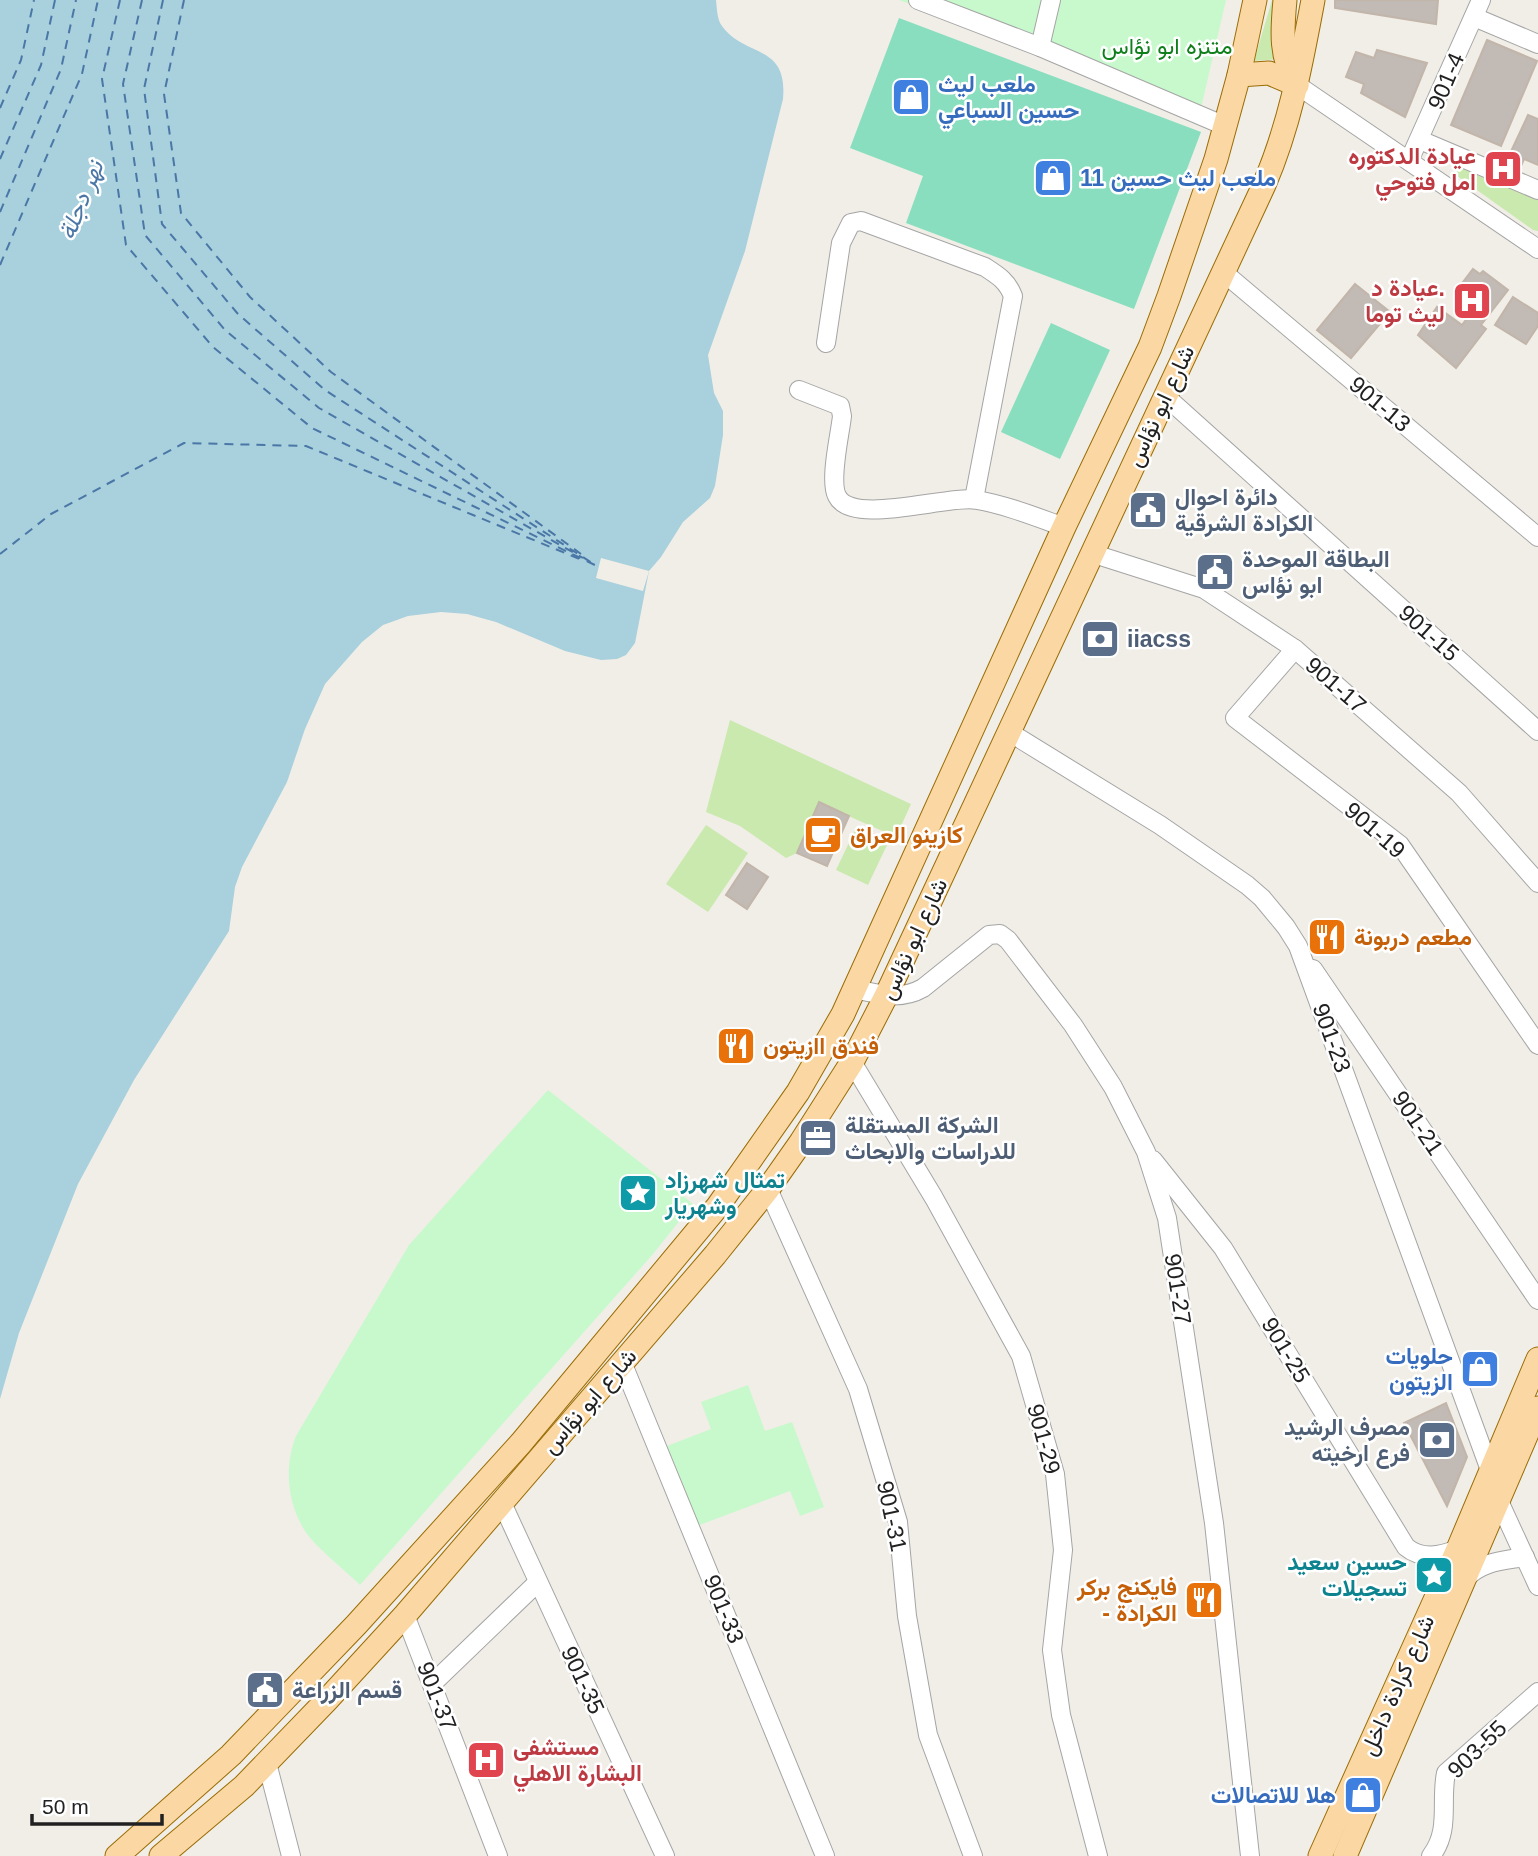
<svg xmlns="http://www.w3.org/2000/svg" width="1538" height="1856" font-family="Helvetica,Vazirmatn,sans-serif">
<rect width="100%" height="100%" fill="#f1eee7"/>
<g fill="#cae9af">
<path d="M 1272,0 L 1280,0 L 1280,59 L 1254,61 Z"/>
<path d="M 1461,163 L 1538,200 L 1538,231 L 1533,230 L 1453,173 L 1454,168 Z"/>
<path d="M 730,720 L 911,804 L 896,837 L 819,803 L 797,853 L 786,858 L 740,826 L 706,812 Z"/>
<path d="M 706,825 L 748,853 L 708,912 L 666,884 Z"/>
<path d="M 855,830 L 887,845 L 868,885 L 836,870 Z"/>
</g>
<g fill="#c7f9cc">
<path d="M 899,0 L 1226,0 L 1201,108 Z"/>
<path d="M 548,1090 L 693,1204 L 653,1254 L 360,1585 C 345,1570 316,1548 305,1531 C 287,1503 284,1466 296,1436 L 409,1245 Z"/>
<path d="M 748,1385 L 765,1431 L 792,1422 L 824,1507 L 800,1516 L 790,1491 L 697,1526 L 667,1446 L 711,1429 L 701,1402 Z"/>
</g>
<g fill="#88debe">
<path d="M 899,18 L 1201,132 L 1134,309 L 906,223 L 923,176 L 850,148 Z"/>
<path d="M 1051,323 L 1110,350 L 1060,459 L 1001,432 Z"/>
</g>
<path fill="#a9d0dd" d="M 0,0 L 716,0 C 717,8 717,20 722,26 C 745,58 788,43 783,99 L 745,251 L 708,355 L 714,393 L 723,411 L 723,435 L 715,486 L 710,498 L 683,522 L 661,557 L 649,571 L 635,643 L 626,655 L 617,659 L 601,660 L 565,651 L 496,622 L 467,614 L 441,612 L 408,616 L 383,625 L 362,642 L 325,684 L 305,729 L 287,782 L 242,867 L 235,887 L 229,931 L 134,1080 L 78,1184 L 19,1333 L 0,1399 Z"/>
<path fill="#f1eee7" d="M 601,558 L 649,571 L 643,591 L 596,578 Z"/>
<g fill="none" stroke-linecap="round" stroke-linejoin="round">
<g stroke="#4b77a7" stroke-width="2" stroke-dasharray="9 7" stroke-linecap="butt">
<path d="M 120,0 L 102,79 L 126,245 L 213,347 L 312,428 L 599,567"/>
<path d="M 142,0 L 123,84 L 145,235 L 225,330 L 319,408 L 583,558"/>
<path d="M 163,0 L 144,89 L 162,224 L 238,314 L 325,390 L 592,563"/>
<path d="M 184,0 L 164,94 L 181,213 L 250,297 L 331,372 L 581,554"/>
<path d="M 0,108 L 21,60 L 34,0"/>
<path d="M 0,159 L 41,65 L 55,0"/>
<path d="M 0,212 L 61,69 L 76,0"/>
<path d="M 0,265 L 82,74 L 98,0"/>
<path d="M 0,554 L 51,514 L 184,443 L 306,446 L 582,560"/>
</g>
</g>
<g fill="#c2bab4" stroke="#c2b5aa" stroke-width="2">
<path d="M 1335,0 L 1438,0 L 1436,24 L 1335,8 Z"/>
<path d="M 1487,40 L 1537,61 L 1501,146 L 1451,125 Z"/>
<path d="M 1377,50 L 1427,63 L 1405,117 L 1361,93 L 1364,84 L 1346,77 L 1356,52 L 1374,58 Z"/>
<path d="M 1528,115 L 1538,119 L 1538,165 L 1524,159 L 1521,166 L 1507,160 Z"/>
<path d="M 1473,269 L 1480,274 L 1483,271 L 1508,290 L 1481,325 L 1486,329 L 1456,368 L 1418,335 L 1437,307 L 1462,325 L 1468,317 L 1463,313 L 1467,307 L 1458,301 L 1466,290 L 1460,286 Z"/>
<path d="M 1355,284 L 1390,312 L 1351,358 L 1317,330 Z"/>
<path d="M 1513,297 L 1538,313 L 1538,326 L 1526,344 L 1495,325 Z"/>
<path d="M 819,802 L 849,816 L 827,866 L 797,853 Z"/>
<path d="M 747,863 L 768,877 L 747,909 L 726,895 Z"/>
<path d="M 1446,1403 L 1467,1457 L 1447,1506 L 1404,1423 Z"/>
</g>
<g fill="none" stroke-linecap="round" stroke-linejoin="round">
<g stroke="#a5a5a5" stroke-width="20">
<g id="minor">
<path d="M 918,0 L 1040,47 L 1225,126"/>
<path d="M 1474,17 L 1538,44"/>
<path d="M 1040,47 L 1051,0"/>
<path d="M 1297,85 L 1538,249"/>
<path d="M 1420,140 L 1538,190"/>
<path d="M 1409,161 L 1481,0"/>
<path d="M 1223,272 L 1538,537"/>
<path d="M 826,343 L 841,243 L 851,223 L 861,221 L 985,267 C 999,276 1007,281 1013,296 L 974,499"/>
<path d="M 799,390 L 840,406 L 842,416 C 840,435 829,480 837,496 C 852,527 950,494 977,500 C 1006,505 1036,517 1064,527"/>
<path d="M 1164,395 L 1538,731"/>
<path d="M 1091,553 L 1204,589 L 1295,649 L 1459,793 L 1538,883"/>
<path d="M 1295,649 L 1235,718 L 1400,845 L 1538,1045"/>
<path d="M 1009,732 L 1160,825 L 1247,885 L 1262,898 L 1286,927 L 1298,946 L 1490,1470"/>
<path d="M 1313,969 L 1538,1300"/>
<path d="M 854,989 C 879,994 900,1001 923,988 L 989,935 L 1000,934 L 1008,940 L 1073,1025 L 1113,1087 L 1146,1152 L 1167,1218 L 1214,1523 L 1250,1856"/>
<path d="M 852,1062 L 934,1198 L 1021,1356 L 1055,1474 L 1063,1550 L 1052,1650 L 1061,1715 L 1098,1856"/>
<path d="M 1153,1160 L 1223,1248 L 1406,1547 C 1422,1560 1440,1556 1458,1549"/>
<path d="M 768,1189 L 858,1389 L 898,1522 L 907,1616 L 928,1735 L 973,1856"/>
<path d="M 622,1362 L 825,1856"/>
<path d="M 1498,1499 L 1538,1586"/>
<path d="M 502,1503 L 665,1856"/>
<path d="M 1465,1579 C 1482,1561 1502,1561 1525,1557"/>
<path d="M 405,1615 L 498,1856"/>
<path d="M 432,1684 L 538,1582"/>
<path d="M 267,1763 L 291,1856"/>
<path d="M 1431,1856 C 1451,1830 1440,1802 1446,1773 L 1538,1692"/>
</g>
</g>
<g stroke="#9a6c03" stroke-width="25">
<g id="major">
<path d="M 1285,0 C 1282,31 1280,58 1297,85"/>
<path d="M 1239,75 L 1269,73 L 1297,85"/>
<path d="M 117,1856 L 231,1755 L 356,1625 L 521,1443 L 718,1206 L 798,1092 L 843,1014 L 1064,527 L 1150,347 L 1169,296 L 1216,159 L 1239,75 L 1255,0"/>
<path d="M 161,1856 L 244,1786 L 327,1700 L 405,1615 L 715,1255 L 768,1189 L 801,1142 L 852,1062 L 886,996 L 1264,185 C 1290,125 1301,64 1313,0"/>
<path d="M 1320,1856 L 1458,1549 L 1538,1359"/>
<path d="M 1345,1856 L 1538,1408"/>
</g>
</g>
<use href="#minor" stroke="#fff" stroke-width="18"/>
<use href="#major" stroke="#fad7a3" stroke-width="23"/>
</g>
<defs>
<g id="shop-square" transform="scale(2.0125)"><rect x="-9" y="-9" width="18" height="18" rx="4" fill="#3f7fe0" stroke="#fff"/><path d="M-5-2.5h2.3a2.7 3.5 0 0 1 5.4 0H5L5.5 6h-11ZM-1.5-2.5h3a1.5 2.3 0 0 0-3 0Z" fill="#fff"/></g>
<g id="hospital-square" transform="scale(2.0125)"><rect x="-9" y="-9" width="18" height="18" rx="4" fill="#e0444e" stroke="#fff"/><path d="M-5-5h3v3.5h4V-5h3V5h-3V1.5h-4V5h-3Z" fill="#fff"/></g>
<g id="civic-square" transform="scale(2.0125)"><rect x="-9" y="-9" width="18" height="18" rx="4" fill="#5c6f8a" stroke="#fff"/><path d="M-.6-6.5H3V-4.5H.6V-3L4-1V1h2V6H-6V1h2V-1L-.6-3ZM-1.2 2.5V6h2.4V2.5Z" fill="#fff"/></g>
<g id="bank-square" transform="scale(2.0125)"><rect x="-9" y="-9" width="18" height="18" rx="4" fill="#5c6f8a" stroke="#fff"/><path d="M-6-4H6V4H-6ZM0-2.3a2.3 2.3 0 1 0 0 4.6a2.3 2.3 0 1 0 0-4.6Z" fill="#fff"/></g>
<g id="cafe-square" transform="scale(2.0125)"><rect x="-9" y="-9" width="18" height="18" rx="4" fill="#e8710a" stroke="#fff"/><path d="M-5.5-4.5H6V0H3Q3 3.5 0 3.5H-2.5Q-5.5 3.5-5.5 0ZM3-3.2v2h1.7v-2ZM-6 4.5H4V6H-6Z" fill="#fff"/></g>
<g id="restaurant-square" transform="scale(2.0125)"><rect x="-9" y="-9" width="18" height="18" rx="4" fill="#e8710a" stroke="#fff"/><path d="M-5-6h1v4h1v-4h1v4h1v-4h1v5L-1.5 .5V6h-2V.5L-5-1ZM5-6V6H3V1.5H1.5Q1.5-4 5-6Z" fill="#fff"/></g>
<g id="office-square" transform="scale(2.0125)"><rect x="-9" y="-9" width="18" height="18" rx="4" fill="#5c6f8a" stroke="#fff"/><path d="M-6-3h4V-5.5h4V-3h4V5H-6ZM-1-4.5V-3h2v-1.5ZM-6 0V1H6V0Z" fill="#fff"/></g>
<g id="sight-square" transform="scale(2.0125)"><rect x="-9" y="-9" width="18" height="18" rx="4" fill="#0f9aa8" stroke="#fff"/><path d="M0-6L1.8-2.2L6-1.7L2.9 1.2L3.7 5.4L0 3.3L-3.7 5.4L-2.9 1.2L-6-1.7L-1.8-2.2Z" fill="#fff"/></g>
</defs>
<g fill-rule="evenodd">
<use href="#shop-square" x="911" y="97"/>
<use href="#hospital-square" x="1503" y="169"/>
<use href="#shop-square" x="1053" y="178"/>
<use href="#hospital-square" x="1472" y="301"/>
<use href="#civic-square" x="1148" y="510"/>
<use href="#civic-square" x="1215" y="572"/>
<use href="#bank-square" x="1100" y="639"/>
<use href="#cafe-square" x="823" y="835"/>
<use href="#restaurant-square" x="1327" y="937"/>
<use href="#restaurant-square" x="736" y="1046"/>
<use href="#office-square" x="818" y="1138"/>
<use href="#sight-square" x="638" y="1193"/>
<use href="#shop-square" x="1480" y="1369"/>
<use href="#bank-square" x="1437" y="1440"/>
<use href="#sight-square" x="1434" y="1575"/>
<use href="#restaurant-square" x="1204" y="1600"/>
<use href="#civic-square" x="265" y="1690"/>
<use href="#hospital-square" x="486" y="1760"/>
<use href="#shop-square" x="1363" y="1795"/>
</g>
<g text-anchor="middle" stroke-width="5" stroke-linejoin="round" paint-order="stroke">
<g font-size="23" fill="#0e7f1a" stroke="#fff">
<text x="1167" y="54">متنزه ابو نؤاس</text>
</g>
<g font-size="23" fill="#212121" stroke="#fff">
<text transform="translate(1446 81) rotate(-67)" y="8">901-4</text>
<text transform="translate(1380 404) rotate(40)" y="8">901-13</text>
<text transform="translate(1160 406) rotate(-65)" y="8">شارع ابو نؤاس</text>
<text transform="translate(1429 633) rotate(42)" y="8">901-15</text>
<text transform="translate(1336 685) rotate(41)" y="8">901-17</text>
<text transform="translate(1375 830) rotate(41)" y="8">901-19</text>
<text transform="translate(913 939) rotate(-65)" y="8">شارع ابو نؤاس</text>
<text transform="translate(1332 1038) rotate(70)" y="8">901-23</text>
<text transform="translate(1418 1123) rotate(56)" y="8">901-21</text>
<text transform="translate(1178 1289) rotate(81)" y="8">901-27</text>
<text transform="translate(1286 1350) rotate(59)" y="8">901-25</text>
<text transform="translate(589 1401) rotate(-49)" y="8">شارع ابو نؤاس</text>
<text transform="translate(1044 1439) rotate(75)" y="8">901-29</text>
<text transform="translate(892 1516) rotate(78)" y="8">901-31</text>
<text transform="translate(724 1609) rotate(68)" y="8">901-33</text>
<text transform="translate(583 1680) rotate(65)" y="8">901-35</text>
<text transform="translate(1397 1685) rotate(-66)" y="8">شارع كرادة داخل</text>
<text transform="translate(437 1696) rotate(69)" y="8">901-37</text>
<text transform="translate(1477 1749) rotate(-44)" y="8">903-55</text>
</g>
<g font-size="23" font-weight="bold" fill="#366cbe" stroke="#fff" text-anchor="start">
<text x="938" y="92">ملعب ليث<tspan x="938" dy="26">حسين السباعي</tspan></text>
<text x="1080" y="186">ملعب ليث حسين 11</text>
<text x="1453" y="1364" text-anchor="end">حلويات<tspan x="1453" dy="26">الزيتون</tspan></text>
<text x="1336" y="1803" text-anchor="end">هلا للاتصالات</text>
</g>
<g font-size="23" font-weight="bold" fill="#be3a42" stroke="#fff" text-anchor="end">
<text x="1476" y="164">عيادة الدكتوره<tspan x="1476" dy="26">امل فتوحي</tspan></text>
<text x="1445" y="296">عيادة د.<tspan x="1445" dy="26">ليث توما</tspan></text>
<text x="513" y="1755" text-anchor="start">مستشفى<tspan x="513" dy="26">البشارة الاهلي</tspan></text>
</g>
<g font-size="23" font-weight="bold" fill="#4e5e75" stroke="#fff" text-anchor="start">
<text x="1175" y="505">دائرة احوال<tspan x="1175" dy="26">الكرادة الشرقية</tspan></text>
<text x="1242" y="567">البطاقة الموحدة<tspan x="1242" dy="26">ابو نؤاس</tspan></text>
<text x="1127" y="647">iiacss</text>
<text x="845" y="1133">الشركة المستقلة<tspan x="845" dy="26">للدراسات والابحاث</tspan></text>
<text x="1410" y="1435" text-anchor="end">مصرف الرشيد<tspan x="1410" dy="26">فرع ارخيته</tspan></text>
<text x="292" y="1698">قسم الزراعة</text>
</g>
<g font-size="23" font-weight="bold" fill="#c56008" stroke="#fff" text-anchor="start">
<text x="850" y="843">كازينو العراق</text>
<text x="1354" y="945">مطعم دربونة</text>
<text x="763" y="1054">فندق اازيتون</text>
<text x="1177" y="1595" text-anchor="end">فايكنج بركر<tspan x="1177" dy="26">- الكرادة</tspan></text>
</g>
<g font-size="23" font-weight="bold" fill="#0d838f" stroke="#fff" text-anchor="start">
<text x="665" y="1188">تمثال شهرزاد<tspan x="665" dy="26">وشهريار</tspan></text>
<text x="1407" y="1570" text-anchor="end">حسين سعيد<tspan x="1407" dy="26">تسجيلات</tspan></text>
</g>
<g font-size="24" font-style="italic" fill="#4b77a7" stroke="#fff">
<text transform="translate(81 200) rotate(-68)" y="8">نهر دجلة</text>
</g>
</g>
<path d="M32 1814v10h130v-10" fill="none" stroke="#212121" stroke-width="3.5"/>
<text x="42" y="1814" font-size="21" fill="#212121" stroke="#ffffff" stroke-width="5" paint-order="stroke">50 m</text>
</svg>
